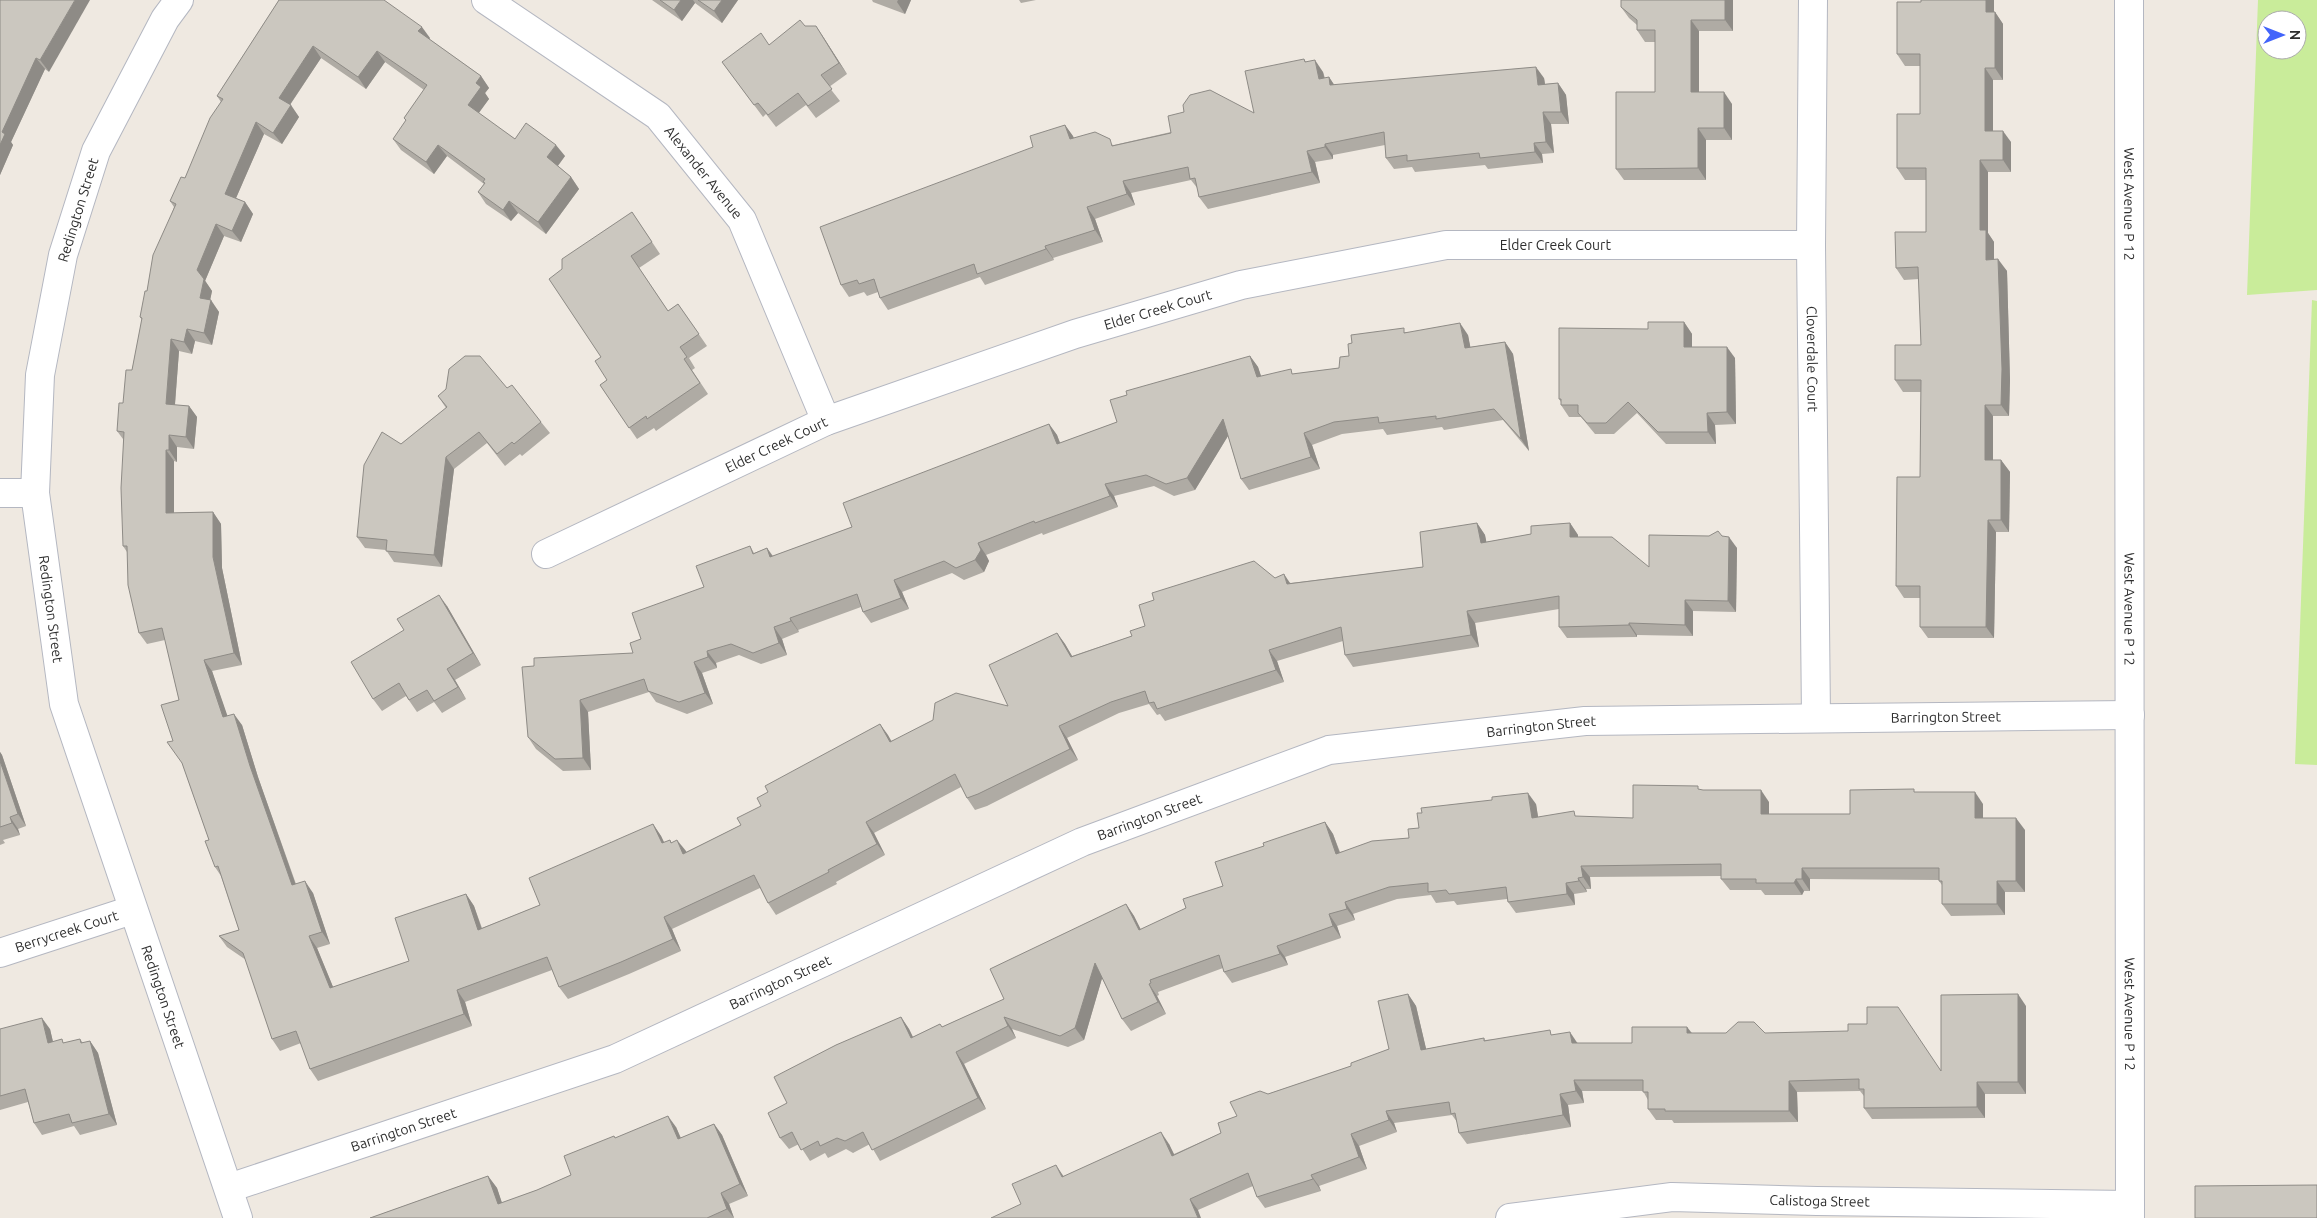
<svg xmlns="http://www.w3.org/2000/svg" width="2317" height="1218" font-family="Ubuntu,sans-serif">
<rect width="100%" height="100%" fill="#efe9e1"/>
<g fill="#c9ec9a" fill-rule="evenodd">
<path d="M 2258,0 L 2317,0 L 2317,290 L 2247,295 ZM 2267,20 L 2297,20 L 2297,50 L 2267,50 Z"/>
<path d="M 2312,300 L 2317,301 L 2317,765 L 2295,764 Z"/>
</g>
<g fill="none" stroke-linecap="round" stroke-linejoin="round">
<g stroke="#b4b7c1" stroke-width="30">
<g id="minor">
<path id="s1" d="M 179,0 L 165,19 L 96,151 L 63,255 L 40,375 L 35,493 L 64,704 L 238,1218"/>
<path id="s2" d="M 486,0 L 658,116 L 742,220 L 826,421"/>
<path id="s3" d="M 1813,0 L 1811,245 L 1816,717"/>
<path id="s4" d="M 2129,0 L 2130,1218"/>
<path d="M 0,493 L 35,493"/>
<path id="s5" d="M 546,554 L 826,421 L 1075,334 L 1241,285 L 1446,245 L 1811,245"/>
<path id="s6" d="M 0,953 L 132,910"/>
<path id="s7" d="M 229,1188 L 615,1059 L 1082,842 L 1329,750 L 1585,721 L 2130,715"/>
<path id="s8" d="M 1510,1218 L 1672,1197 L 1817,1201 L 2130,1205"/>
</g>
</g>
<use href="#minor" stroke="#fff" stroke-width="28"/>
</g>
<g fill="#afaba4">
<path d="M 0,0 L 49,72 L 45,69 L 11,142 L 13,145 L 0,175 Z"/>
<path d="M 279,0 L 430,38 L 429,39 L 481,76 L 489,88 L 485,93 L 489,99 L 478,113 L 515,139 L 565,156 L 558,166 L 571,177 L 579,189 L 546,234 L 518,213 L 511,221 L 486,204 L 478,192 L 484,184 L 447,156 L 434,174 L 401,150 L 393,139 L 406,121 L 404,118 L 424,90 L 385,62 L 366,89 L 321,58 L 290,105 L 299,117 L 282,144 L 264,134 L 236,198 L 245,202 L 253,214 L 241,242 L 224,236 L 205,281 L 212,291 L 210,300 L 219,312 L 212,345 L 195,341 L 192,354 L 179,351 L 175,405 L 189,406 L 197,417 L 194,449 L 177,447 L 177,462 L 174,461 L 174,513 L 213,512 L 221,524 L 222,568 L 242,665 L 212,671 L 227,716 L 242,725 L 258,777 L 296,884 L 313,893 L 330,944 L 317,948 L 333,987 L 409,961 L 466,894 L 474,906 L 482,928 L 540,905 L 653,824 L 661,836 L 664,842 L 671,842 L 686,852 L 741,825 L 761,806 L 768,792 L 880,724 L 891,741 L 1008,706 L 1057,633 L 1065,644 L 1072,656 L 1132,636 L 1145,626 L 1275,578 L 1291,583 L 1423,567 L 1477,523 L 1485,535 L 1486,542 L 1531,534 L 1570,523 L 1578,535 L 1578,537 L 1649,567 L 1722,536 L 1737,548 L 1736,612 L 1693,611 L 1693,636 L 1637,635 L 1637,637 L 1567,638 L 1559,627 L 1559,609 L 1475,623 L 1479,647 L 1353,667 L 1345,655 L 1343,641 L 1277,661 L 1284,682 L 1165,721 L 1160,714 L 1157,715 L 1149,704 L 1119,713 L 1067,738 L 1078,760 L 987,806 L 975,810 L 967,798 L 961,787 L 874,833 L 885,855 L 836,882 L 837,884 L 776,915 L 768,903 L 760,888 L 672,929 L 681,951 L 629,974 L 568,999 L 559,987 L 552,970 L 465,1002 L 472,1026 L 318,1081 L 310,1069 L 301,1043 L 280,1051 L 272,1039 L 246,960 L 227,947 L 219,936 L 239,930 L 221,876 L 215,867 L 209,840 L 182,763 L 173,741 L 179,700 L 165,640 L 147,644 L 139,633 L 127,552 L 123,546 L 123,439 L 117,431 L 123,403 L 132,370 L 142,320 L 140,317 L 147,291 L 174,207 L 170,201 L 185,178 L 221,102 L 217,96 Z"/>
<path d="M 652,0 L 738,0 L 722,23 L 695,3 L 682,21 Z"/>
<path d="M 872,0 L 911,0 L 905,14 L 873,2 Z"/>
<path d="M 1019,0 L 1036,0 L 1021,3 Z"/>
<path d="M 1733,0 L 1733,31 L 1699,31 L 1699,92 L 1732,104 L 1732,140 L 1706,140 L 1706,180 L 1624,180 L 1616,169 L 1655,92 L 1655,42 L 1645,42 L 1637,30 L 1637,25 L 1629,18 L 1621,7 Z"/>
<path d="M 1994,0 L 1994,12 L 1995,12 L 2003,24 L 2003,80 L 1993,80 L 1993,131 L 2011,142 L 2011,172 L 1988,172 L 1988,233 L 1994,242 L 1994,259 L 2007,271 L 2010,380 L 2009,416 L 1993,416 L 1993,460 L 2001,460 L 2010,472 L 2009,532 L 1996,532 L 1994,638 L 1928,638 L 1920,627 L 1920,598 L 1904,598 L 1896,586 L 1920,477 L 1921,392 L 1903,392 L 1895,380 L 1921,345 L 1919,279 L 1904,280 L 1896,268 L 1926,232 L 1926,180 L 1905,180 L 1897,168 L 1920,114 L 1920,66 L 1905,66 L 1897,54 L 1921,2 Z"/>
<path d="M 805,26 L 816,26 L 847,74 L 829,87 L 840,101 L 816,118 L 806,105 L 776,127 L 766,114 L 763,117 L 722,62 L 769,45 Z"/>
<path d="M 1304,59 L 1306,62 L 1323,72 L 1325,78 L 1329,77 L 1334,85 L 1544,78 L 1545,84 L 1558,83 L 1566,95 L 1569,124 L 1551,124 L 1554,153 L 1542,154 L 1543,163 L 1488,169 L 1485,165 L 1415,172 L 1412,167 L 1394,169 L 1386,158 L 1385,145 L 1333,155 L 1333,159 L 1315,162 L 1320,183 L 1208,209 L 1199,197 L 1198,189 L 1191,180 L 1131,193 L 1135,205 L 1095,219 L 1103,242 L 1053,258 L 1054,260 L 985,285 L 980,277 L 888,310 L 880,298 L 878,292 L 867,296 L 864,292 L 849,297 L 841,285 L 1033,147 L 1065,125 L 1074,138 L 1114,145 L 1254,113 Z"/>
<path d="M 632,212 L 660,254 L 639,268 L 668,311 L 678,304 L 707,346 L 689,358 L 695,368 L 692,370 L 708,394 L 656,431 L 654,428 L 637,439 L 600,385 L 607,380 L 601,357 L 562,269 Z"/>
<path d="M 1684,322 L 1692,334 L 1692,347 L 1735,358 L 1736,424 L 1715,425 L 1716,444 L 1666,444 L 1637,413 L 1614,434 L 1595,434 L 1581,417 L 1569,417 L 1561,405 L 1561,402 L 1559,399 L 1648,329 Z"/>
<path d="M 1406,332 L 1468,335 L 1470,347 L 1505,342 L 1513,354 L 1529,451 L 1503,420 L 1444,430 L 1442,427 L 1387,435 L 1383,429 L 1342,434 L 1312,445 L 1320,469 L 1249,490 L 1241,479 L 1228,436 L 1195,490 L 1174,496 L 1154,486 L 1114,496 L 1118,507 L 1043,535 L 1042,533 L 986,555 L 989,561 L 984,572 L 964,580 L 952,573 L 902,592 L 909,609 L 871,623 L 863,612 L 861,607 L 798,630 L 799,632 L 782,639 L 787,655 L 761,664 L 739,655 L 716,663 L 717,668 L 702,673 L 713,704 L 687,714 L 656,702 L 649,692 L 588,712 L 591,770 L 563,771 L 536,749 L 528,737 L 534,666 L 633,653 L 641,639 L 704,587 L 750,546 L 754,553 L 767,548 L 773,556 L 852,527 L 1049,424 L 1057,435 L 1060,443 L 1117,422 L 1250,356 L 1258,367 L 1261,376 L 1294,374 L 1339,368 L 1349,356 L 1352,343 Z"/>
<path d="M 507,388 L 541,422 L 550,433 L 522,456 L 520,454 L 505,466 L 487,443 L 454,469 L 442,567 L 394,562 L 386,550 L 365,548 L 357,537 L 401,444 L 446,408 L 438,396 Z"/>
<path d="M 447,606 L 481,665 L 455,680 L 466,699 L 442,713 L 434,702 L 417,712 L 406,696 L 382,711 L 373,699 Z"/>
<path d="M 0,752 L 2,755 L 26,826 L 18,829 L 20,835 L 3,840 L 5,843 L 0,845 Z"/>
<path d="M 1701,790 L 1769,802 L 1769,814 L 1850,814 L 1916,792 L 1983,804 L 1983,818 L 2025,830 L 2025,892 L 2005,892 L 2005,915 L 1951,916 L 1942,904 L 1942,885 L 1939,881 L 1939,880 L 1810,879 L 1810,891 L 1804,891 L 1802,895 L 1765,895 L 1761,890 L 1730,890 L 1721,879 L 1721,876 L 1590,877 L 1591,889 L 1586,889 L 1587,892 L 1574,894 L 1575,905 L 1516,913 L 1508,902 L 1507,899 L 1457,905 L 1454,901 L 1436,903 L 1431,895 L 1397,899 L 1353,914 L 1355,920 L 1337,926 L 1341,938 L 1285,957 L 1288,965 L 1232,983 L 1224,972 L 1223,968 L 1158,992 L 1159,995 L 1157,996 L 1166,1014 L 1131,1031 L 1122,1019 L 1102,978 L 1084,1040 L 1068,1047 L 1012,1029 L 1016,1038 L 964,1064 L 986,1109 L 880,1161 L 870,1144 L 853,1153 L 846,1149 L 828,1158 L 825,1153 L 810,1161 L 799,1144 L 789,1149 L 780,1138 L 787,1103 L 901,1017 L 909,1029 L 913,1037 L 940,1024 L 942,1027 L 1004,999 L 1126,904 L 1134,916 L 1141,930 L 1186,908 L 1223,886 L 1264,846 L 1325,822 L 1333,834 L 1340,852 L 1409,838 L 1419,828 L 1536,804 L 1538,817 L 1578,817 L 1633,818 Z"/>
<path d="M 1408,994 L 1416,1006 L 1426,1049 L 1484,1038 L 1485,1040 L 1553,1035 L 1578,1043 L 1632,1043 L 1687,1027 L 1692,1033 L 1765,1033 L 1941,1070 L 2026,1006 L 2026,1094 L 1985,1094 L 1985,1118 L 1872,1119 L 1864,1108 L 1864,1096 L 1860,1091 L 1797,1092 L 1798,1122 L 1674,1123 L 1672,1120 L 1656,1120 L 1648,1109 L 1648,1100 L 1643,1091 L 1582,1091 L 1584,1103 L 1568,1105 L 1571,1127 L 1467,1144 L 1459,1133 L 1457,1122 L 1452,1115 L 1394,1123 L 1397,1132 L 1359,1146 L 1367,1169 L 1319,1186 L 1321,1191 L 1265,1208 L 1257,1197 L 1253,1186 L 1198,1210 L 1021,1204 L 1064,1176 L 1169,1144 L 1174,1154 L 1221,1133 L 1237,1116 L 1268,1094 L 1351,1066 L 1389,1049 Z"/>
<path d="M 0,1029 L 50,1029 L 53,1042 L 65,1043 L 80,1039 L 83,1043 L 90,1041 L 98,1053 L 117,1125 L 80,1135 L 74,1126 L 42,1135 L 34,1123 L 28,1102 L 0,1110 Z"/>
<path d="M 714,1124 L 722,1135 L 748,1196 L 729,1204 L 734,1218 L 370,1218 L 488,1176 L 497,1188 L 502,1203 L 537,1190 L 571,1175 L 615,1138 L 676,1127 L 681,1138 Z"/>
</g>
<g fill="#8e8b86">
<path d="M 75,0 L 90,0 L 49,72 L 40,60 Z"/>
<path d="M 681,0 L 693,0 L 695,3 L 682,21 L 674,10 Z"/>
<path d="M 722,0 L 738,0 L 722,23 L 714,11 Z"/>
<path d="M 898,0 L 911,0 L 905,14 L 897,2 Z"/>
<path d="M 1725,0 L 1733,0 L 1733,31 L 1725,20 Z"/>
<path d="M 1986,0 L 1994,0 L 1994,24 L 1986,12 Z"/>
<path d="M 1995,12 L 2003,24 L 2003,80 L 1995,68 Z"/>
<path d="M 1691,20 L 1699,31 L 1699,104 L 1691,92 Z"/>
<path d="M 816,26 L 824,38 L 847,74 L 839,63 Z"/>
<path d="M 422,27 L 430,38 L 427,43 L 418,31 Z"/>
<path d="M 313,46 L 321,58 L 287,109 L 279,98 Z"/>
<path d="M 377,51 L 385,62 L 366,89 L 358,77 Z"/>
<path d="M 36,58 L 45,69 L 11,142 L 13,145 L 0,175 L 0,145 L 2,132 Z"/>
<path d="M 1315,60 L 1323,72 L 1327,91 L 1319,79 Z"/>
<path d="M 1536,67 L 1544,78 L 1547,97 L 1538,85 Z"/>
<path d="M 1985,68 L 1993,80 L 1993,142 L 1985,131 Z"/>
<path d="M 481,76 L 489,88 L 485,93 L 489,99 L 476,117 L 468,105 L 476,83 Z"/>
<path d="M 1329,77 L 1337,89 L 1330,85 Z"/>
<path d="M 1558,83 L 1566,95 L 1569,124 L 1561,112 Z"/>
<path d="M 1724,92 L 1732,104 L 1732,140 L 1724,128 Z"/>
<path d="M 291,105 L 299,117 L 282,144 L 273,133 Z"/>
<path d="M 1543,112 L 1551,124 L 1554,153 L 1546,142 Z"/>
<path d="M 256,122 L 264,134 L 233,205 L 225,194 Z"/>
<path d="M 1065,125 L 1073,136 L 1078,150 L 1070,139 Z"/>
<path d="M 1698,128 L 1706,140 L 1706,180 L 1698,168 Z"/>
<path d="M 2003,131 L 2011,142 L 2011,172 L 2003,160 Z"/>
<path d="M 1534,143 L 1542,154 L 1543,163 L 1535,152 Z"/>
<path d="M 1325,144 L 1333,155 L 1333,159 L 1325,147 Z"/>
<path d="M 438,145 L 447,156 L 434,174 L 426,162 Z"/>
<path d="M 556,145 L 565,156 L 556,168 L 547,157 Z"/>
<path d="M 1307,151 L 1315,162 L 1320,183 L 1312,172 Z"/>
<path d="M 1980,160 L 1988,172 L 1988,233 L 1994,242 L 1994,271 L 1986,260 L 1980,230 Z"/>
<path d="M 571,177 L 579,189 L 546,234 L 538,222 Z"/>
<path d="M 1123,181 L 1131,193 L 1135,205 L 1127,194 Z"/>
<path d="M 509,201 L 518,213 L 511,221 L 503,210 Z"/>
<path d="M 245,202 L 253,214 L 241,242 L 232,231 Z"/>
<path d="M 1087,207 L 1095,219 L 1103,242 L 1095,230 Z"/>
<path d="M 216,224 L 224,236 L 205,281 L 197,270 Z"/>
<path d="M 1045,246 L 1053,258 L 1054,260 L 1046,249 Z"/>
<path d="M 1998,259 L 2007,271 L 2010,380 L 2009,416 L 2001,405 Z"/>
<path d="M 204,279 L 212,291 L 208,310 L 200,298 Z"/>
<path d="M 211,300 L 219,312 L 212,345 L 204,333 Z"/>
<path d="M 1684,322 L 1692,334 L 1692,358 L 1684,347 Z"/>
<path d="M 1460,323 L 1468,335 L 1473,360 L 1465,348 Z"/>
<path d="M 187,329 L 195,341 L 192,354 L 184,342 Z"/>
<path d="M 171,339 L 179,351 L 174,416 L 166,404 Z"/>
<path d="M 1505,342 L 1513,354 L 1529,451 L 1521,439 Z"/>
<path d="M 1727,347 L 1735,358 L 1736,424 L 1727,412 Z"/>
<path d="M 1250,356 L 1258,367 L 1265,388 L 1257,377 Z"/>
<path d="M 1985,405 L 1993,416 L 1993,472 L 1985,460 Z"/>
<path d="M 189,406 L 197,417 L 194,449 L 186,437 Z"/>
<path d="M 1707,413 L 1715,425 L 1716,444 L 1708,432 Z"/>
<path d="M 1223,419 L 1231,431 L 1195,490 L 1187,478 Z"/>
<path d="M 1049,424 L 1057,435 L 1065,456 L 1057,444 Z"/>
<path d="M 1304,433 L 1312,445 L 1320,469 L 1311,457 Z"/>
<path d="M 169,435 L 177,447 L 177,462 L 169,450 Z"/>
<path d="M 166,450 L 174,461 L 174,524 L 166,513 Z"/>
<path d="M 446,457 L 454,469 L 442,567 L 434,555 Z"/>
<path d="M 2001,460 L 2010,472 L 2009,532 L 2001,520 Z"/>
<path d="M 1105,484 L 1114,496 L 1118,507 L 1110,496 Z"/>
<path d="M 213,512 L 221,524 L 222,568 L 242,665 L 234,653 L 213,557 Z"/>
<path d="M 1988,520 L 1996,532 L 1994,638 L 1986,627 Z"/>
<path d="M 1477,523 L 1485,535 L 1489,555 L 1481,543 Z"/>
<path d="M 1570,523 L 1578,535 L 1578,548 L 1570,537 Z"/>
<path d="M 1729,537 L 1737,548 L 1736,612 L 1728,601 Z"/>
<path d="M 978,543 L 986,555 L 989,561 L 984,572 L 975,560 Z"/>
<path d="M 767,548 L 775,560 L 770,557 Z"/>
<path d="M 1284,574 L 1292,586 L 1287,584 Z"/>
<path d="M 894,580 L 902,592 L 909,609 L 901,598 Z"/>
<path d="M 439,595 L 447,606 L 481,665 L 473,653 Z"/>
<path d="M 1685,600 L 1693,611 L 1693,636 L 1685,625 Z"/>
<path d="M 1467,611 L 1475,623 L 1479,647 L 1471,635 Z"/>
<path d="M 790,618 L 798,630 L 799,632 L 791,621 Z"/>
<path d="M 1629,623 L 1637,635 L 1637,637 L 1629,625 Z"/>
<path d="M 774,627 L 782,639 L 787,655 L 779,643 Z"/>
<path d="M 1057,633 L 1065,644 L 1079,668 L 1071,657 Z"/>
<path d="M 1269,650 L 1277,661 L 1284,682 L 1276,670 Z"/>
<path d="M 707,651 L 716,663 L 717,668 L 708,657 Z"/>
<path d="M 204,660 L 212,671 L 232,729 L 223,717 Z"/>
<path d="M 694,662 L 702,673 L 713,704 L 705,693 Z"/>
<path d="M 447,669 L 455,680 L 466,699 L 458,687 Z"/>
<path d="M 580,700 L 588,712 L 591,770 L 583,758 Z"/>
<path d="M 234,714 L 242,725 L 258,777 L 300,897 L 292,885 L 250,766 Z"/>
<path d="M 880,724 L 888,735 L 898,753 L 890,742 Z"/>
<path d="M 1059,726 L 1067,738 L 1078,760 L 1070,749 Z"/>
<path d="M 0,752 L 2,755 L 26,826 L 18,814 L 0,761 Z"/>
<path d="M 1761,790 L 1769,802 L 1769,826 L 1761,814 Z"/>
<path d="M 1975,792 L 1983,804 L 1983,830 L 1975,818 Z"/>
<path d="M 1528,793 L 1536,804 L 1540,829 L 1532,818 Z"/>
<path d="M 10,817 L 18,829 L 20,835 L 12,823 Z"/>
<path d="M 2016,818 L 2025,830 L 2025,892 L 2016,881 Z"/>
<path d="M 866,822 L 874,833 L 885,855 L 877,844 Z"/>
<path d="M 1325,822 L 1333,834 L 1344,865 L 1336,854 Z"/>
<path d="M 653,824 L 661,836 L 670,855 L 662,843 Z"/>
<path d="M 677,840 L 686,851 L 691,865 L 683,854 Z"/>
<path d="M 1581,866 L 1590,877 L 1591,889 L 1583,877 Z"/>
<path d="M 1802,868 L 1810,879 L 1810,891 L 1802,879 Z"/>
<path d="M 1578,878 L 1586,889 L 1587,892 L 1579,881 Z"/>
<path d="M 1796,879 L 1804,891 L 1802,895 L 1794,883 Z"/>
<path d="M 305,881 L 313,893 L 330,944 L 322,932 Z"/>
<path d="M 1997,881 L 2005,892 L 2005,915 L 1997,904 Z"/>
<path d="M 1566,883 L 1574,894 L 1575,905 L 1567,894 Z"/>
<path d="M 466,894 L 474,906 L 486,942 L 478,930 Z"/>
<path d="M 1345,902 L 1353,914 L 1355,920 L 1347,909 Z"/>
<path d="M 1126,904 L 1134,916 L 1147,942 L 1139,930 Z"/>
<path d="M 1329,914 L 1337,926 L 1341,938 L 1333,926 Z"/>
<path d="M 664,917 L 672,929 L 681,951 L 673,939 Z"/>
<path d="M 309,936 L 317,948 L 338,999 L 330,988 Z"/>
<path d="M 1277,946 L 1285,957 L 1288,965 L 1280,954 Z"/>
<path d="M 1095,963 L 1103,975 L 1084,1040 L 1075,1028 Z"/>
<path d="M 1149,984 L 1157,996 L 1166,1014 L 1158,1002 Z"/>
<path d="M 457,990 L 465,1002 L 472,1026 L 464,1014 Z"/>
<path d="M 1408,994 L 1416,1006 L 1429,1061 L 1421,1050 Z"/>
<path d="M 2018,994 L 2026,1006 L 2026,1094 L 2018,1082 Z"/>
<path d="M 901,1017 L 909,1029 L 919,1050 L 911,1038 Z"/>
<path d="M 1004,1017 L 1012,1029 L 1016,1038 L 1008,1026 Z"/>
<path d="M 42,1018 L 50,1029 L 56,1055 L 48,1043 Z"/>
<path d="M 1687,1027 L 1695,1038 L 1687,1033 Z"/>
<path d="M 1570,1032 L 1578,1044 L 1572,1043 Z"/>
<path d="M 90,1041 L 98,1053 L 117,1125 L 109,1114 Z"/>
<path d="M 956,1052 L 964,1064 L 986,1109 L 978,1098 Z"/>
<path d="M 1574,1080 L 1582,1091 L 1584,1103 L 1576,1091 Z"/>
<path d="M 1789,1081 L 1797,1092 L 1798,1122 L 1789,1111 Z"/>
<path d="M 1977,1082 L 1985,1094 L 1985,1118 L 1977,1107 Z"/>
<path d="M 1560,1094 L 1568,1105 L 1571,1127 L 1563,1115 Z"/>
<path d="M 1386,1111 L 1394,1123 L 1397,1132 L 1389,1120 Z"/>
<path d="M 668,1116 L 676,1127 L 686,1151 L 678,1139 Z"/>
<path d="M 714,1124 L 722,1135 L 748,1196 L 740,1184 Z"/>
<path d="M 1161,1132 L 1169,1144 L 1180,1167 L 1172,1156 Z"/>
<path d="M 1351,1134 L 1359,1146 L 1367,1169 L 1359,1157 Z"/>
<path d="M 1056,1165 L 1064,1177 L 1062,1177 Z"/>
<path d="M 1311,1175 L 1319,1186 L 1321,1191 L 1313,1179 Z"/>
<path d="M 488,1176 L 497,1188 L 506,1215 L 498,1204 Z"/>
<path d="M 721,1193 L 729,1204 L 734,1218 L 727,1209 Z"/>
<path d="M 1190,1199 L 1198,1210 L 1201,1218 L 1198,1218 Z"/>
</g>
<g fill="#cbc7bf" stroke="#8e8b86">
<path d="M 0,0 L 75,0 L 40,60 L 36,58 L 2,132 L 5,134 L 0,145 Z"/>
<path d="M 279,0 L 384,0 L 422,27 L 418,31 L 481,76 L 476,83 L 481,87 L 468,105 L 515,139 L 526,123 L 556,145 L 547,157 L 571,177 L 538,222 L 509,201 L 503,210 L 478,192 L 485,183 L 483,182 L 485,179 L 438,145 L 426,162 L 393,139 L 406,120 L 404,118 L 427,85 L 377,51 L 358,77 L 313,46 L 279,98 L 291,105 L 273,133 L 256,122 L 225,194 L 245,202 L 232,231 L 216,224 L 197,270 L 204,279 L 200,298 L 211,300 L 204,333 L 187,329 L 184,342 L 171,339 L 166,404 L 189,406 L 186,437 L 169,435 L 169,450 L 166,450 L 166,513 L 213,512 L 213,557 L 234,653 L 204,660 L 223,717 L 234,714 L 250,766 L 292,885 L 305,881 L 322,932 L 309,936 L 330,988 L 409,961 L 395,918 L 466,894 L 478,930 L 540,905 L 529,878 L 653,824 L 662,843 L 670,840 L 671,843 L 677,840 L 683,854 L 741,825 L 737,818 L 761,806 L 757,798 L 768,792 L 765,786 L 880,724 L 890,742 L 933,720 L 935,703 L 956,693 L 1008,706 L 989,665 L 1057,633 L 1071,657 L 1132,636 L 1130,631 L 1145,626 L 1139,605 L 1154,600 L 1152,593 L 1254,561 L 1275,578 L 1284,574 L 1287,584 L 1423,567 L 1420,532 L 1477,523 L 1481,543 L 1531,534 L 1531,526 L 1570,523 L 1570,537 L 1612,537 L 1649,567 L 1649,535 L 1709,536 L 1718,531 L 1722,536 L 1729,537 L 1728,601 L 1685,600 L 1685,625 L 1629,623 L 1629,625 L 1559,627 L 1559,596 L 1467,611 L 1471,635 L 1345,655 L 1341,627 L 1269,650 L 1276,670 L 1157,709 L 1154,702 L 1149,703 L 1145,691 L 1111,702 L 1059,726 L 1070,749 L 978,794 L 967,798 L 955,774 L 866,822 L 877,844 L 828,870 L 829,872 L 768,903 L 754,875 L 664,917 L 673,939 L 621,962 L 559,987 L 547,957 L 457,990 L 464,1014 L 310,1069 L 296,1031 L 272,1039 L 243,953 L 219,936 L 239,930 L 218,866 L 215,867 L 205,841 L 209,840 L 182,763 L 167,742 L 173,741 L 161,705 L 179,700 L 162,628 L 139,633 L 128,585 L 127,546 L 123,546 L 121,488 L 124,432 L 117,431 L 119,403 L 123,403 L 126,370 L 132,370 L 142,318 L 140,317 L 145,291 L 147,291 L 153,255 L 176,204 L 170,201 L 181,177 L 185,178 L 210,118 L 223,99 L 217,96 Z"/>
<path d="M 660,0 L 681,0 L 674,10 Z"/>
<path d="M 698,0 L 722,0 L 714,11 Z"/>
<path d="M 1621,0 L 1725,0 L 1725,20 L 1691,20 L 1691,92 L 1724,92 L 1724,128 L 1698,128 L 1698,168 L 1616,169 L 1616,92 L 1655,92 L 1655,30 L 1637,30 L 1637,20 L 1621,7 Z"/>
<path d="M 1921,0 L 1986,0 L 1986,12 L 1995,12 L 1995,68 L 1985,68 L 1985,131 L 2003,131 L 2003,160 L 1980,160 L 1980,230 L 1986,230 L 1986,260 L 1998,259 L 2002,369 L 2001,405 L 1985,405 L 1985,460 L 2001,460 L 2001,520 L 1988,520 L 1986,627 L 1920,627 L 1920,586 L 1896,586 L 1897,477 L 1920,477 L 1921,380 L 1895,380 L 1895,345 L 1921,345 L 1918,267 L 1896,268 L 1895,232 L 1926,232 L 1926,168 L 1897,168 L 1897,114 L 1920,114 L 1920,54 L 1897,54 L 1897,2 L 1921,2 Z"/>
<path d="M 800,20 L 805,26 L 816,26 L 839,63 L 821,75 L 832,89 L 808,106 L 798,93 L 768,115 L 758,103 L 754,105 L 722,62 L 761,33 L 769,45 Z"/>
<path d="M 1304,59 L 1305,62 L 1315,60 L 1319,79 L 1329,77 L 1330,85 L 1536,67 L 1538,85 L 1558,83 L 1561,112 L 1543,112 L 1546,142 L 1534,143 L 1535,152 L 1480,158 L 1479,153 L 1407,161 L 1407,155 L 1386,158 L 1384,132 L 1325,144 L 1325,147 L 1307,151 L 1312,172 L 1199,197 L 1195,178 L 1190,179 L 1188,167 L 1123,181 L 1127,194 L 1087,207 L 1095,230 L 1045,246 L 1046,249 L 977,274 L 974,264 L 880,298 L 874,279 L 859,284 L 857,280 L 841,285 L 820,227 L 1033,147 L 1030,136 L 1065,125 L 1070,139 L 1095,132 L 1110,139 L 1112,146 L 1171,133 L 1168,116 L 1184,112 L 1183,105 L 1190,95 L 1210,90 L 1254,113 L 1245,71 Z"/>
<path d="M 632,212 L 652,242 L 631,256 L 668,311 L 678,304 L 699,334 L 680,347 L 687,357 L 684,359 L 700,383 L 647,419 L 646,416 L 629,428 L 600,385 L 607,380 L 595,361 L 601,357 L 549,279 L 562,269 L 562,259 Z"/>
<path d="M 1648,322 L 1684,322 L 1684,347 L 1727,347 L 1727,412 L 1707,413 L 1708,432 L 1658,432 L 1628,402 L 1606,423 L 1587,423 L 1578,413 L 1578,405 L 1561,405 L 1561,399 L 1559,399 L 1559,328 L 1648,329 Z"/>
<path d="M 1460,323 L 1465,348 L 1505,342 L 1521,439 L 1494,409 L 1436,419 L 1436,416 L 1379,423 L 1378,417 L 1334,422 L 1304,433 L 1311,457 L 1241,479 L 1223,419 L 1187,478 L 1166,484 L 1146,475 L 1105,484 L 1110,496 L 1035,523 L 1034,521 L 978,543 L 981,550 L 975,560 L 956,568 L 944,561 L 894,580 L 901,598 L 863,612 L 857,594 L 790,618 L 791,621 L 774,627 L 779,643 L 753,653 L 731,644 L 707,651 L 708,657 L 694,662 L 705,693 L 679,702 L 648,691 L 644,679 L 580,700 L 583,758 L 555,759 L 528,737 L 522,667 L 534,666 L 534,658 L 633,653 L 630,643 L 641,639 L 632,613 L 704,587 L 696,566 L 750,546 L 753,554 L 767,548 L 770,557 L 852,527 L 843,503 L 1049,424 L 1057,444 L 1117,422 L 1110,400 L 1127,395 L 1126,391 L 1250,356 L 1257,377 L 1291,369 L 1292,374 L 1339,368 L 1340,357 L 1349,356 L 1348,344 L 1352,343 L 1351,335 L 1404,328 L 1404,333 Z"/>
<path d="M 465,356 L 480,356 L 507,388 L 512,385 L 541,422 L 514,444 L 512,442 L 497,454 L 479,432 L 446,457 L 434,555 L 386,551 L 387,540 L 357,537 L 364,465 L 382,432 L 401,444 L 447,407 L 438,396 L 446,389 L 449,369 Z"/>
<path d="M 439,595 L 473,653 L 447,669 L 458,687 L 434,701 L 427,690 L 409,700 L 399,683 L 373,699 L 351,662 L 404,630 L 397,619 Z"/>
<path d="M 0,761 L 18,814 L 10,817 L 12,823 L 0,827 Z"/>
<path d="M 1633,785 L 1698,786 L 1698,789 L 1703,790 L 1761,790 L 1761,814 L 1850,814 L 1850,790 L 1914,789 L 1914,792 L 1975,792 L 1975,818 L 2016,818 L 2016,881 L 1997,881 L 1997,904 L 1942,904 L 1942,881 L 1939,881 L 1939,868 L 1802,868 L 1802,879 L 1796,879 L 1794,883 L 1756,883 L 1756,879 L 1721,879 L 1721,864 L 1581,866 L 1583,877 L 1578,878 L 1579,881 L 1566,883 L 1567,894 L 1508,902 L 1506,887 L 1449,894 L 1446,890 L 1428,892 L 1428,883 L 1389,887 L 1345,902 L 1347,909 L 1329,914 L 1333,926 L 1277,946 L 1280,954 L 1224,972 L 1219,955 L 1150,980 L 1151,983 L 1149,984 L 1158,1002 L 1122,1019 L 1095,963 L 1075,1028 L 1060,1036 L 1004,1017 L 1008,1026 L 956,1052 L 978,1098 L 872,1150 L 863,1132 L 845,1141 L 837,1138 L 820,1146 L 818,1141 L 801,1150 L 792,1132 L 780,1138 L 768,1113 L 787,1103 L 774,1077 L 836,1045 L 901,1017 L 911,1038 L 940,1024 L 942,1027 L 1004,999 L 990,969 L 1126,904 L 1139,930 L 1186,908 L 1183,899 L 1223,886 L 1215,862 L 1264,846 L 1263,843 L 1325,822 L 1336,854 L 1372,841 L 1409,838 L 1408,829 L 1419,828 L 1417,813 L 1422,813 L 1421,808 L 1492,800 L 1492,797 L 1528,793 L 1532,818 L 1574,811 L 1575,816 L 1633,818 Z"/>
<path d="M 1408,994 L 1421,1050 L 1484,1038 L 1484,1041 L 1550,1030 L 1551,1035 L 1570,1032 L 1572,1043 L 1632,1043 L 1632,1027 L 1687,1027 L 1687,1033 L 1726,1033 L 1738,1022 L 1754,1022 L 1765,1033 L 1848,1031 L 1848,1024 L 1867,1024 L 1867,1007 L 1898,1007 L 1941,1071 L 1941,995 L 2018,994 L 2018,1082 L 1977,1082 L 1977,1107 L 1864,1108 L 1864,1089 L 1859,1089 L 1859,1079 L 1789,1081 L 1789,1111 L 1665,1111 L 1665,1109 L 1648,1109 L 1648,1092 L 1643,1092 L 1643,1080 L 1574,1080 L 1576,1091 L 1560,1094 L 1563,1115 L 1459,1133 L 1455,1113 L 1451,1114 L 1449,1102 L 1386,1111 L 1389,1120 L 1351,1134 L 1359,1157 L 1311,1175 L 1313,1179 L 1257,1197 L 1248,1173 L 1190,1199 L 1198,1218 L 991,1218 L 1021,1204 L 1012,1184 L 1056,1165 L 1062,1177 L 1161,1132 L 1172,1156 L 1221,1133 L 1218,1123 L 1237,1116 L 1230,1102 L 1260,1091 L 1268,1094 L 1351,1066 L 1351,1063 L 1389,1049 L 1378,1001 Z"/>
<path d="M 42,1018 L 48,1043 L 62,1039 L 63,1043 L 80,1039 L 81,1043 L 90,1041 L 109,1114 L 72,1123 L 69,1114 L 34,1123 L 25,1089 L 0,1096 L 0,1029 Z"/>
<path d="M 668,1116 L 678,1139 L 714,1124 L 740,1184 L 721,1193 L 727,1209 L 707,1218 L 370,1218 L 488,1176 L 498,1204 L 537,1190 L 571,1175 L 564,1156 L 614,1136 L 615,1138 Z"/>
<path d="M 2317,1185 L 2317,1218 L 2195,1218 L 2195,1186 Z"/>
</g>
<g text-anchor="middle" stroke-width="4" stroke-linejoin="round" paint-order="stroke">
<g font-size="14" fill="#2e2e2e" stroke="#fff">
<text dy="5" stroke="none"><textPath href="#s2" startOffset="280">Alexander Avenue</textPath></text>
<text dy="5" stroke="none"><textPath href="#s4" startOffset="204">West Avenue P 12</textPath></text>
<text transform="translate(78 210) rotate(-73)" y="5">Redington Street</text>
<text dy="5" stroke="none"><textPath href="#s5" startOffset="1065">Elder Creek Court</textPath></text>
<text dy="5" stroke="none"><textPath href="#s5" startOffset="660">Elder Creek Court</textPath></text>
<text dy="5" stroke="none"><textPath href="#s3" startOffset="359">Cloverdale Court</textPath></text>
<text dy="5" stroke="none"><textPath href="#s5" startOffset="255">Elder Creek Court</textPath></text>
<text dy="5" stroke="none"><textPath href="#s1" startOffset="639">Redington Street</textPath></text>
<text dy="5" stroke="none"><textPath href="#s4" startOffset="609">West Avenue P 12</textPath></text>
<text dy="5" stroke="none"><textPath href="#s7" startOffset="1804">Barrington Street</textPath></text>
<text dy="5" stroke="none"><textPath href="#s7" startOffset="1399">Barrington Street</textPath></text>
<text dy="5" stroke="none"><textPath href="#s7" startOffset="994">Barrington Street</textPath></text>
<text dy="5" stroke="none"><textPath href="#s6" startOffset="70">Berrycreek Court</textPath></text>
<text dy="5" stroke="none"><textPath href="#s7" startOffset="589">Barrington Street</textPath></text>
<text dy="5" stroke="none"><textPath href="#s1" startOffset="1044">Redington Street</textPath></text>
<text dy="5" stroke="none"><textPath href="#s4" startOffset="1014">West Avenue P 12</textPath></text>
<text dy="5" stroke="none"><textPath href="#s7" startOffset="184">Barrington Street</textPath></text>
<text dy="5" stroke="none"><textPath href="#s8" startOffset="311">Calistoga Street</textPath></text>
</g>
</g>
<g transform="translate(2282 35) rotate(90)"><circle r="24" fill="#ffffff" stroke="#ababab"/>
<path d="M0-4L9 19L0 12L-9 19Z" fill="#4264fb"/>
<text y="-8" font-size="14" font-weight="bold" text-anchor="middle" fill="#2e2e2e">N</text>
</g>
</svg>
